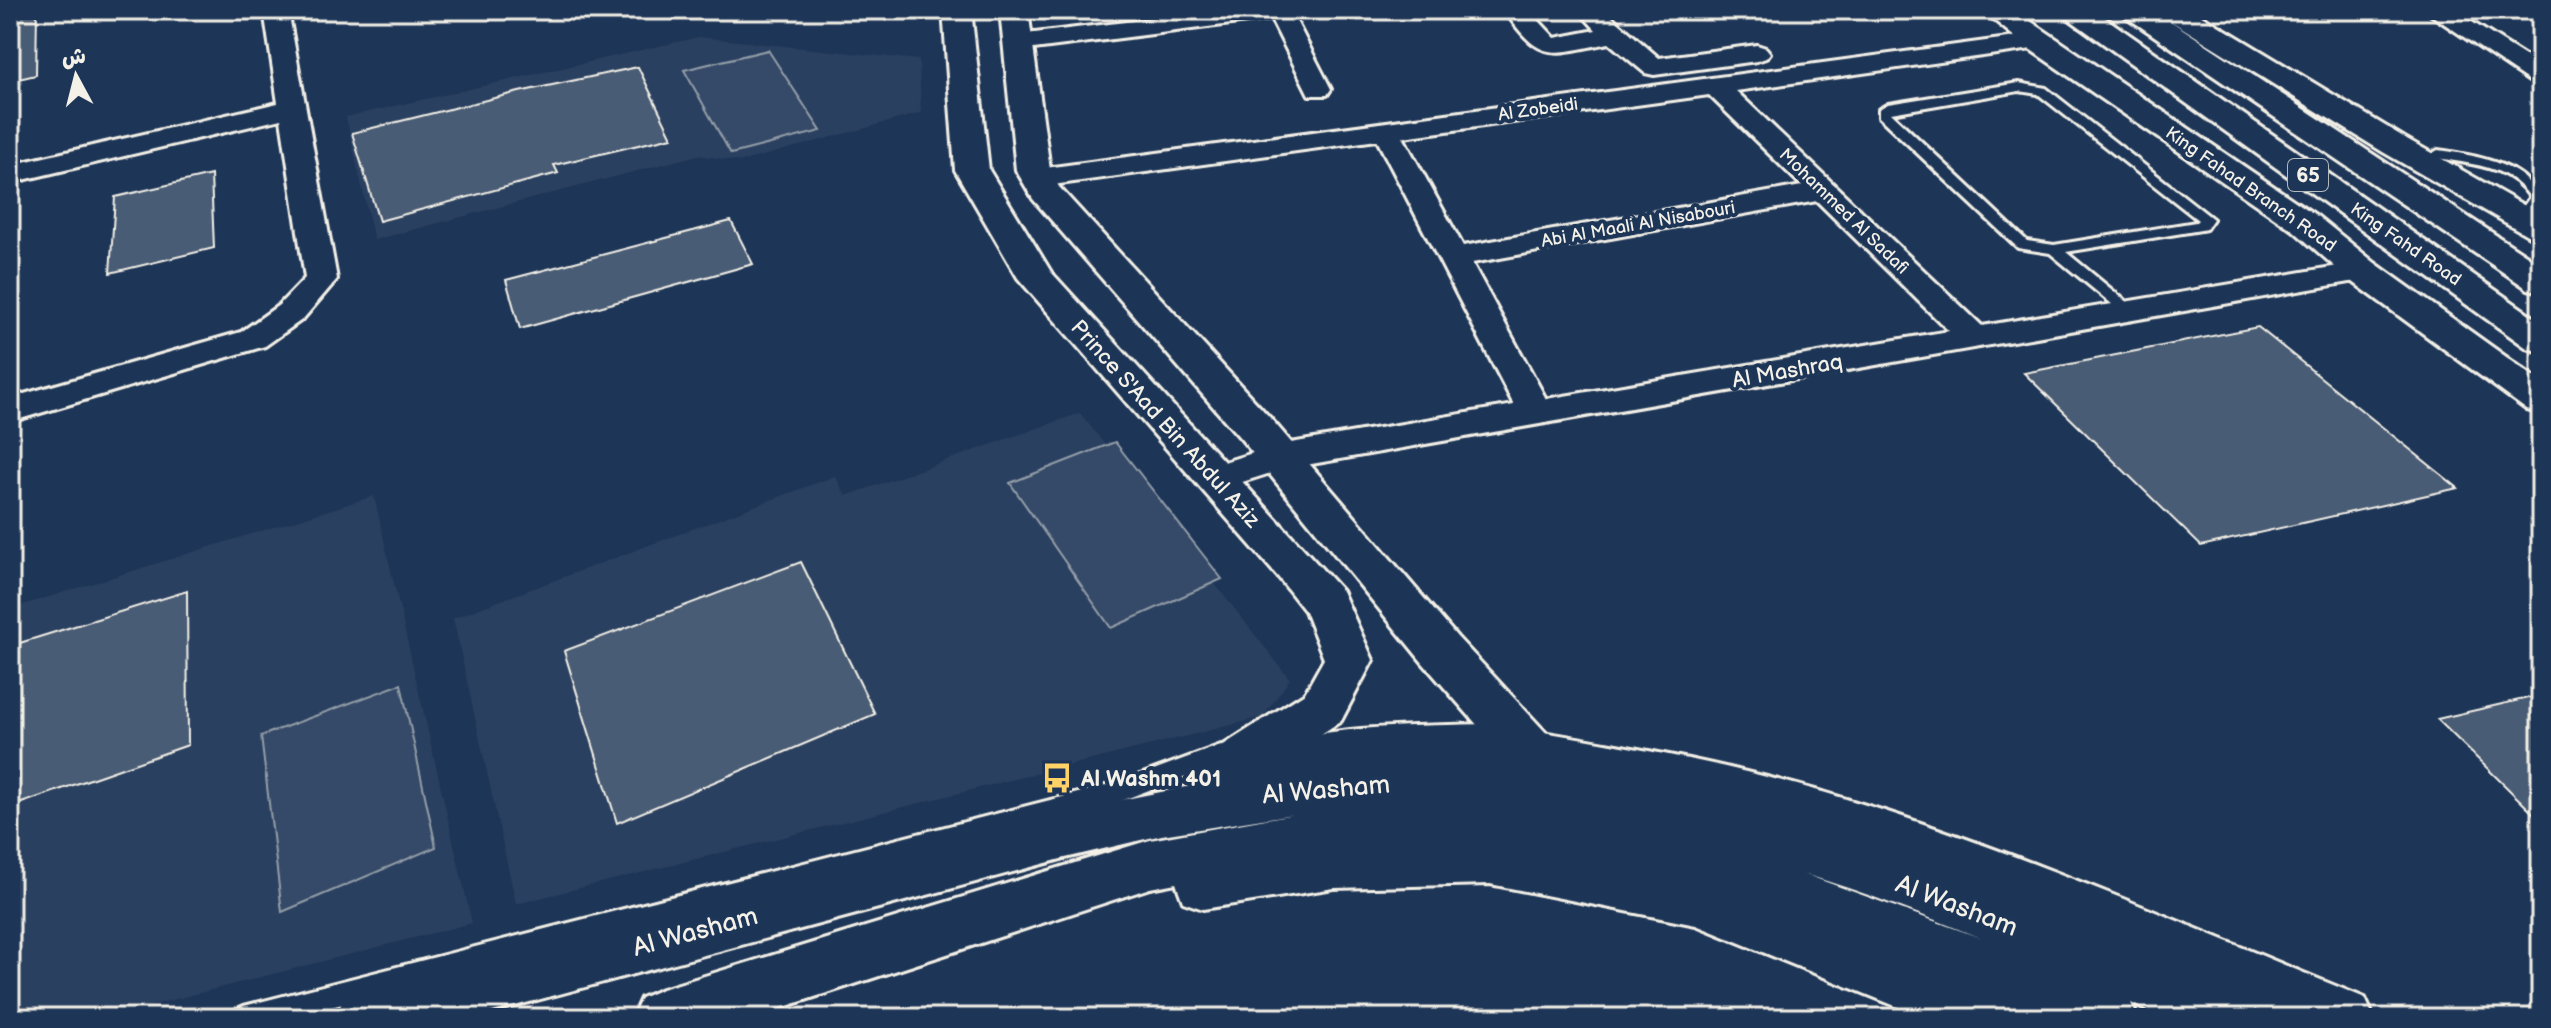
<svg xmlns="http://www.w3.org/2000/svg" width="2551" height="1028" font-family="'Balsamiq Sans','Playpen Sans Arabic',sans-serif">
<rect width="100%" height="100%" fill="#1d3557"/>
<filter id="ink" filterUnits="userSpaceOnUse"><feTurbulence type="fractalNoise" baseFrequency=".0125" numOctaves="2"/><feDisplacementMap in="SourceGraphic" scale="16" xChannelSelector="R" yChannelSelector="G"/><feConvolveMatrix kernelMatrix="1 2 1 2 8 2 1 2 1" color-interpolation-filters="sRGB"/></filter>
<g filter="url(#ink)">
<g fill="#2a4060">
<path d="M 699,37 L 919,60 L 921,113 L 740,162 L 698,155 L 374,240 L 346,117 Z"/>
<path d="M 1080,413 L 1290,679 L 1263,717 L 516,904 L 453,618 L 835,476 L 846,496 Z"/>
<path d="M 374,496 L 472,923 L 102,1018 L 10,1018 L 10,609 Z"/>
</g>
<g fill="#354a67" stroke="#949ea8" stroke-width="2">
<path d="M 768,50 L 821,131 L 731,154 L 684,70 Z"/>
<path d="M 1115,442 L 1222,579 L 1111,628 L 1010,483 Z"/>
<path d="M 401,684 L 436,847 L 282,912 L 261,736 Z"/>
</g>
<g fill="#485b74" stroke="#f4f1e8" stroke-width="2">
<path d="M 10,10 L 37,10 L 36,75 L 10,81 Z"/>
<path d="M 638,67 L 672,137 L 554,165 L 558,173 L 379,221 L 352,133 L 519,92 Z"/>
<path d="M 211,175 L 214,248 L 110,273 L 115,197 Z"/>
<path d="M 731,221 L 753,264 L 520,329 L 506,280 Z"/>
<path d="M 2258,327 L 2458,488 L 2201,546 L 2024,373 Z"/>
<path d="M 801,562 L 875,714 L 617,823 L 564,651 Z"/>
<path d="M 187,591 L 188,745 L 10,807 L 10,646 Z"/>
<path d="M 2541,695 L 2541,821 L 2437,719 Z"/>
</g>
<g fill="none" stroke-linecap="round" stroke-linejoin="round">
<g stroke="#f4f1e8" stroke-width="6">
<g id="service">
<path d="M 2019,83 L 2046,88 L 2213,219 L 2206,229 L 2201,230 L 2066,252 L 2134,308 L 2137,311 L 2134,314 L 2124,314 L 2050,253 L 2018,248 L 1879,117 L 1879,109 L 1888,104 ZM 2019,91 L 2038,94 L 2198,220 L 2196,222 L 2054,245 L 2027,241 L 1891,113 Z"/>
<path d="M 2438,150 C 2467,154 2551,166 2533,213 L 2523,213 L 2521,210 L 2530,197 C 2507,163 2469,165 2433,157 L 2431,154 Z"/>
<path d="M 1221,745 L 1228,748 L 1232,754 L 1228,760 L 1123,800 L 289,1018 L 232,1018 L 235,1010 L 244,1006 L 1121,782 Z"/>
</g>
</g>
<g stroke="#f4f1e8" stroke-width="6">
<g id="minor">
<path d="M 264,10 L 288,10 L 337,279 L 303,319 L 265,346 L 10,422 L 10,398 L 241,332 L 279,305 L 305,278 L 281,119 L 10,183 L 10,165 L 278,103 Z"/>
<path d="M 1225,10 L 1297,10 L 1293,15 L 1331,89 L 1327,95 L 1309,95 L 1271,19 L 1018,51 L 1009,48 L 1005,43 L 1009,38 L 1018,35 Z"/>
<path d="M 1504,10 L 1529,10 L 1555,38 L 1596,30 L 1578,10 L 1604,10 L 1659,58 L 1757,45 L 1766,48 L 1770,53 L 1766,58 L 1757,61 L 1654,75 L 1645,73 L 1609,43 C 1550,54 1542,64 1504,10 Z"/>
<path d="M 2424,10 L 2453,10 L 2541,66 L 2541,85 L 2532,83 Z"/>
<path d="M 2038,34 L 2047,37 L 2051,42 L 2047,47 L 1736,91 L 1982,326 L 2362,262 L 2373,264 L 2378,271 L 2373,278 L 1283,469 L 1214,491 L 1201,487 L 1195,478 L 1201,469 L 1279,445 L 1514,405 L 1377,140 L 1038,187 L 1028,184 L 1024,178 L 1028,172 L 1038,169 ZM 1709,95 L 1802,186 L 1463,246 L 1403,137 ZM 1817,201 L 1949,331 L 1546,399 L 1472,263 Z"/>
</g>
</g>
<g stroke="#f4f1e8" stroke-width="6">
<g id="tertiary">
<path d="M 943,10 L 971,10 L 989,170 L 1051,272 L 1342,591 L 1373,660 L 1341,721 L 1236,790 L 1218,797 L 1200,790 L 1192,775 L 1200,760 L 1305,693 L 1324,659 L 1305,611 L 1279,578 L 1018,278 L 955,170 Z"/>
<path d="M 1000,10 L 1028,10 L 1050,170 L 1059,187 L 1272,420 L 1457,637 L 1550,737 L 1558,752 L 1550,767 L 1532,773 L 1514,767 L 1423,663 L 1242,440 L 1033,199 L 1016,170 Z"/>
</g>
</g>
<g stroke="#f4f1e8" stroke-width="6">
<g id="primary">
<path d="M 1982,10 L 2014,10 L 2317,216 L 2375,263 L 2541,382 L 2541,414 L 2527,410 L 2349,279 L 2293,230 L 2028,48 Z"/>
<path d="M 2159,10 L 2193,10 L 2405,138 L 2541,215 L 2541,240 L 2529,236 L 2383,152 L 2163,16 Z"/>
<path d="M 1493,724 C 1604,742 1717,761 1826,793 C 2010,847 2187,926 2365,998 L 2374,1018 L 2275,1018 L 2254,1009 L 2258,1018 L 2163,1018 L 2131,1003 L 2138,1018 L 2044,1018 L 2022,1008 L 2026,1018 L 1925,1018 L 1696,925 L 1490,884 L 1334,888 L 1203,909 L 1183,902 L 1176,883 L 1150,888 L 750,1018 L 632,1018 L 641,998 L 662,989 L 1150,840 L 1294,814 L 1162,835 L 1061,859 L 470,1018 L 335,1018 L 344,998 L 365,989 L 1061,812 L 1231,778 L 1227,769 L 1235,754 C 1317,725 1407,726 1493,724 ZM 1804,874 C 1864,892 1923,915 1981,938 Z"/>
</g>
</g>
<g stroke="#f4f1e8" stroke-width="6">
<g id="motorway">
<path d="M 2061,10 L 2094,10 L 2541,322 L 2541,352 L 2527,348 L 2065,16 Z"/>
<path d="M 2121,10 L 2154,10 L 2541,265 L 2541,292 L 2528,289 L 2125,16 Z"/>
</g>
</g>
<use href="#service" fill="#1d3557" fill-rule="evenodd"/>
<use href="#minor" fill="#1d3557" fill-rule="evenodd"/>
<use href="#tertiary" fill="#1d3557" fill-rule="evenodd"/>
<use href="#primary" fill="#1d3557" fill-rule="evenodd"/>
<use href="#motorway" fill="#1d3557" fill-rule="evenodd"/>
</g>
</g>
<defs>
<g id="bus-bare" transform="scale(2.4)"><path d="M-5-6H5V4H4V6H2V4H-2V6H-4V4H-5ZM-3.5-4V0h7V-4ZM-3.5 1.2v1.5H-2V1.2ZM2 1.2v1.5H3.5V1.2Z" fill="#ffd166" stroke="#1d3557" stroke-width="2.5" paint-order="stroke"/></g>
</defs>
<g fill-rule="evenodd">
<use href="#bus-bare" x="1057" y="778"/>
</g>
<g text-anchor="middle" stroke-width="8" stroke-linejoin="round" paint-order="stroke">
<g font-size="18" fill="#f4f1e8" stroke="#1d3557">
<text transform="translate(1538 109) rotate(-8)" y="6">Al Zobeidi</text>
<text transform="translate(2251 189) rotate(35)" y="6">King Fahad Branch Road</text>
<text transform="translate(1844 211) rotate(44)" y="6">Mohammed Al Sadafi</text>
<text transform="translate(1638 224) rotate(-10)" y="6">Abi Al Maali Al Nisabouri</text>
<text transform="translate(2406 244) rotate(35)" y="6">King Fahd Road</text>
</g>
<rect fill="#1d3557" stroke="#b4b9bc" stroke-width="2" x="2288" y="159" width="40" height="32" rx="6"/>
<g font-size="20" font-weight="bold" fill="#f4f1e8">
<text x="2308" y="182">65</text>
</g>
<g font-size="22" fill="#f4f1e8" stroke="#1d3557">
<text transform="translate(1787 370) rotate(-10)" y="8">Al Mashraq</text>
<text transform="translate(1166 423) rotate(48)" y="8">Prince S'Aad Bin Abdul Aziz</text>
</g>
<g font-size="22" font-weight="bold" fill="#f4f1e8" stroke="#1d3557" text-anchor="start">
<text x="1081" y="786">Al Washm 401</text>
</g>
<g font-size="26" fill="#f4f1e8" stroke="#1d3557">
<text transform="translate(1326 789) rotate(-5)" y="9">Al Washam</text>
<text transform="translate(1957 905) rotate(21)" y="9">Al Washam</text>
<text transform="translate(695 931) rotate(-15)" y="9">Al Washam</text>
</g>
</g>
<rect width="2551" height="1028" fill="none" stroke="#1d3557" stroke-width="40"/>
<rect x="20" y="20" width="2511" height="988" fill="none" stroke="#f4f1e8" stroke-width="3" filter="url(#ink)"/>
<g transform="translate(76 76) rotate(353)" stroke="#1d3557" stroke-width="6" paint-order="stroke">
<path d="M0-6L14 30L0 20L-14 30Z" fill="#f4f1e8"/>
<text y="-12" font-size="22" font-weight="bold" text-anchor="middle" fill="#f4f1e8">ش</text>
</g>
</svg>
